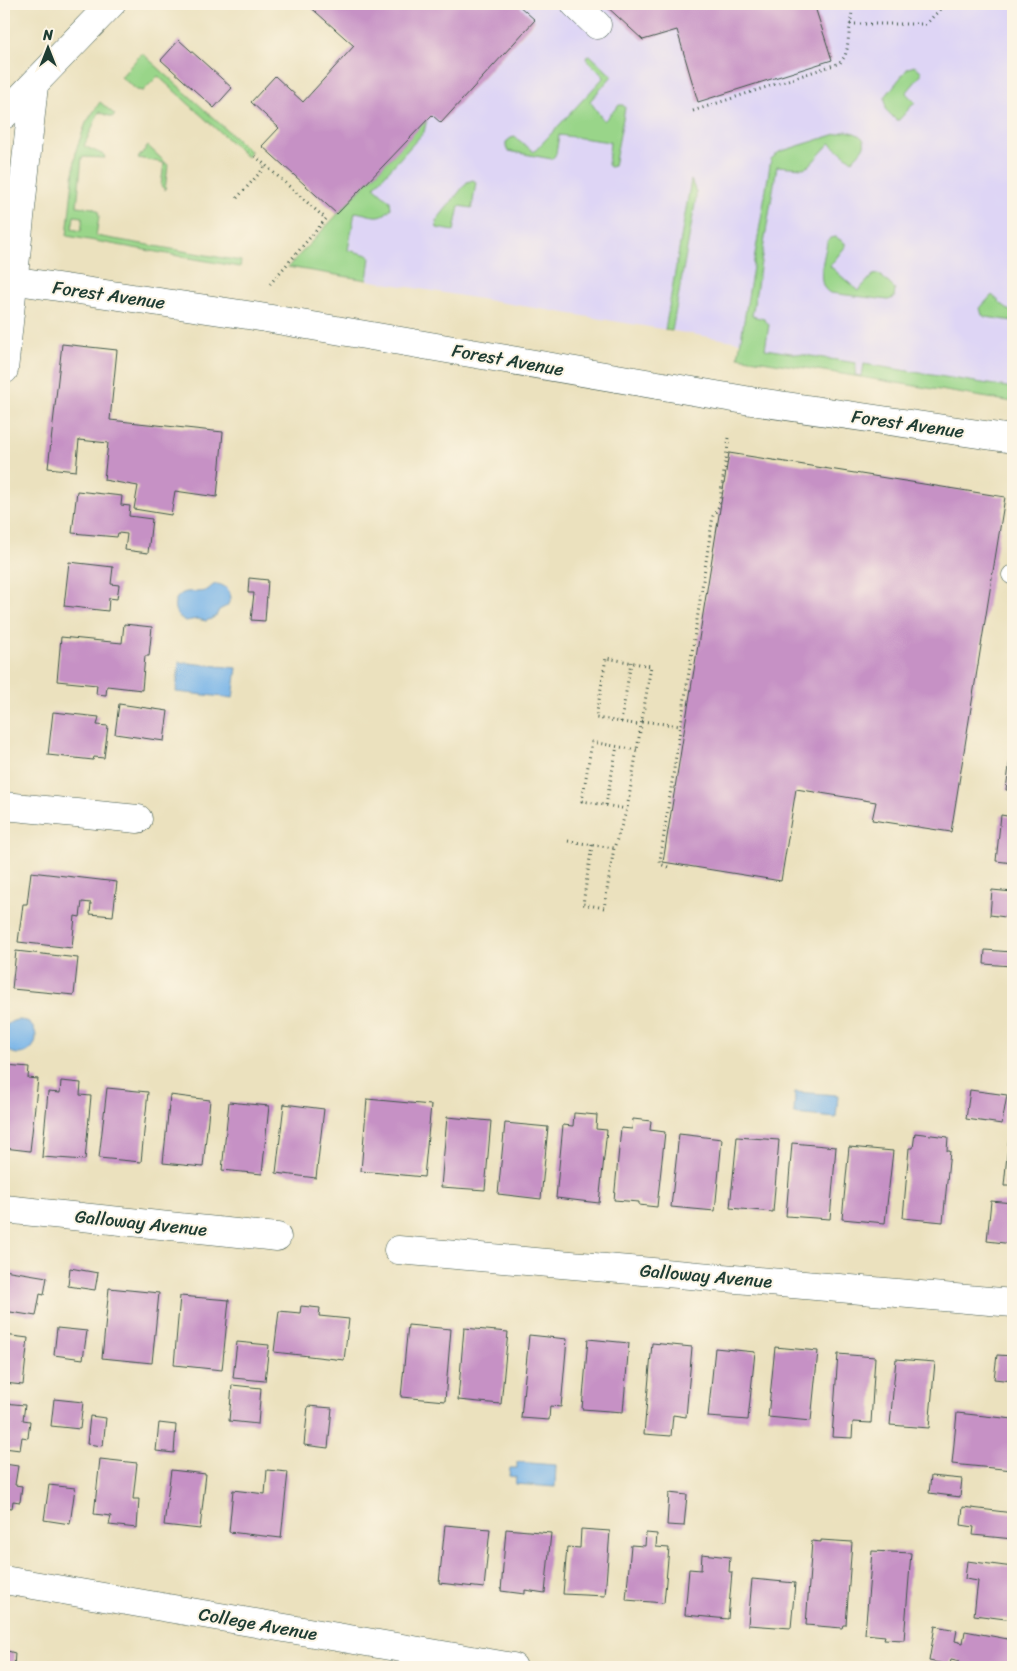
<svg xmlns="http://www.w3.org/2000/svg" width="1017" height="1671" font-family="Sriracha,sans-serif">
<rect width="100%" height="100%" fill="#fcf5e5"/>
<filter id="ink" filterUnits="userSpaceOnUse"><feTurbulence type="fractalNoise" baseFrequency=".02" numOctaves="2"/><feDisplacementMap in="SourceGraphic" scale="10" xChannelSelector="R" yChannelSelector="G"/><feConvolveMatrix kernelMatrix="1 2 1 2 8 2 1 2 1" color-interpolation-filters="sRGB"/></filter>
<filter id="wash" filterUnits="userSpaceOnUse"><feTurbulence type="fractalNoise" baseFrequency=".0096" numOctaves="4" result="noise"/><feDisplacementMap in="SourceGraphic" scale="20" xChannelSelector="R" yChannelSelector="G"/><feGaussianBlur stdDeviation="1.12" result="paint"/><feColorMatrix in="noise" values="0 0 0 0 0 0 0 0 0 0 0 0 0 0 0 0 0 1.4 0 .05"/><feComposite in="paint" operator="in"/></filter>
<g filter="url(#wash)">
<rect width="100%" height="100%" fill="#ebe1be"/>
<path fill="#ded5f5" d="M 517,4 L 1013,4 L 1013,402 L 738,357 L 740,342 L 288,267 L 432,115 L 441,123 L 535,21 Z"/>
<g fill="#99d589" stroke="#5c895e" fill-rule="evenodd">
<path d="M 142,53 L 251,152 L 247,157 L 158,76 L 143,91 L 137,90 L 121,77 Z"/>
<path d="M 590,55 L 612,76 L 590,101 L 604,121 L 619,105 L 623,105 L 625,108 L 614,166 L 610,167 L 608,165 L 610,142 L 559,135 L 556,154 L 552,159 L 508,151 L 506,147 L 506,142 L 511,138 L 515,137 L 534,152 L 604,77 L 586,59 L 587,56 Z"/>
<path d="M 915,66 L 921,71 L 921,75 L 906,93 L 915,102 L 899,120 L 896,120 L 886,110 L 885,97 L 908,68 Z"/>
<path d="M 100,102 L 115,115 L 112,117 L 99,112 L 84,146 L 104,155 L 105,158 L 82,157 L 77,206 L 93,208 L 98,211 L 99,217 L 96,236 L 241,261 L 240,267 L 67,236 L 76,150 L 86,123 ZM 74,216 L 83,217 L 81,231 L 72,229 Z"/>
<path d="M 427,119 L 424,132 L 374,187 L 390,201 L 391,208 C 380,222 371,214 355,212 L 348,250 L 368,255 L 370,257 L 367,280 L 288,267 Z"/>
<path d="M 846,131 C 854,132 869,137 863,148 C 860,153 855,157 852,161 L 830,143 L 809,166 L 803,168 L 777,166 L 752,316 L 764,319 L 769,325 L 765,349 L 856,363 L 855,375 L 862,376 L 864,364 L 1013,388 L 1013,402 L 738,357 L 771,159 L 779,152 Z"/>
<path d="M 148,146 L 168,165 L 165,190 L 161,186 L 164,163 L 138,158 Z"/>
<path d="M 473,180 L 476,182 L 472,208 L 459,206 L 454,231 L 437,228 L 436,221 L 467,182 Z"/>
<path d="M 691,180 L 696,192 L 696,199 L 672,331 L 665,330 Z"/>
<path d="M 836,237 L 845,243 L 845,247 L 830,266 L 858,291 L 873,275 L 879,274 L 895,289 L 894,298 L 888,300 L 830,293 C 814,285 825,256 827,242 L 830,238 Z"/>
<path d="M 992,295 L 1013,314 L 1013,321 L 986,317 L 982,315 L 980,308 Z"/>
</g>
<g fill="#76b3e8" stroke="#4a788e">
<path d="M 217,584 C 225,585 230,590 231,598 L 227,606 L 219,610 L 216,616 L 211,619 L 206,621 L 197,619 L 186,621 C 174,617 169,600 183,593 C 190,590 199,594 207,590 C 211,588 211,585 217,584 Z"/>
<path d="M 179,662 L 237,668 L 233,698 L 176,692 Z"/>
<circle cx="19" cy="1037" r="17"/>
<path d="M 795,1092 L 838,1095 L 836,1118 L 794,1114 Z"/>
<path d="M 517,1462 L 556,1465 L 555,1487 L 515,1484 L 516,1477 L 509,1476 L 510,1468 L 517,1468 Z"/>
</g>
<g id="blocks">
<g fill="#c691c5">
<path d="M 307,4 L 517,4 L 535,20 L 441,123 L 432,115 L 337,214 L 262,146 L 279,128 L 251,102 L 275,76 L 303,102 L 354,46 Z"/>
<path d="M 604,4 L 814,4 L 832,60 L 698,102 L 677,30 L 643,40 Z"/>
<path d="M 179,40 L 232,88 L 214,108 L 161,60 Z"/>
<path d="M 62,344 L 117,350 L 110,420 L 223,432 L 217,497 L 175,491 L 171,515 L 134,509 L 138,486 L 104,480 L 108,443 L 79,440 L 76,471 L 48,468 Z"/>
<path d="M 729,453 L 1005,497 L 951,832 L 872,820 L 876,802 L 796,789 L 781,881 L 663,862 Z"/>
<path d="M 77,491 L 122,496 L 121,505 L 130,506 L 129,516 L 152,519 L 148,553 L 125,550 L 127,534 L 118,533 L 117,537 L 72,533 Z"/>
<path d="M 69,562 L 113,567 L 111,584 L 119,585 L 117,599 L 109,598 L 108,611 L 64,606 Z"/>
<path d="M 249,578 L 268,580 L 265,621 L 251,620 L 254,593 L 248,593 Z"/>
<path d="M 124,624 L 152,627 L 149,656 L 145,656 L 142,690 L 107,686 L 106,695 L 96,694 L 97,685 L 57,681 L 61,637 L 122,643 Z"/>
<path d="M 119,704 L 168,711 L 164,741 L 115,734 Z"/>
<path d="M 53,712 L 99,717 L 97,725 L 108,726 L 104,758 L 94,757 L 93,760 L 48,755 Z"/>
<path d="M 1010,758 L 1013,759 L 1013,790 L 1006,790 Z"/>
<path d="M 1001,815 L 1013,817 L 1013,863 L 996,861 Z"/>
<path d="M 31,872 L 117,882 L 113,916 L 90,914 L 91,903 L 82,902 L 80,917 L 75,916 L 72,948 L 18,942 L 23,904 L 27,904 Z"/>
<path d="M 992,890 L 1013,892 L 1013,918 L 990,915 Z"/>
<path d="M 985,950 L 1012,952 L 1011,966 L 984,964 Z"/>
<path d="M 16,951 L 78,958 L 74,995 L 12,989 Z"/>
<path d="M 6,1065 L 29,1067 L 28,1078 L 38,1079 L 30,1151 L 4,1148 L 4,1075 L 5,1075 Z"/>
<path d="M 61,1081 L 81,1083 L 80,1095 L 91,1096 L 85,1160 L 42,1157 L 48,1092 L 60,1093 Z"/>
<path d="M 107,1088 L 148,1092 L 141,1162 L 99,1158 Z"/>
<path d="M 970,1090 L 1007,1095 L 1002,1124 L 966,1119 Z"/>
<path d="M 170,1095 L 210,1100 L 203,1167 L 163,1163 Z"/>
<path d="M 367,1099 L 431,1105 L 424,1177 L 361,1171 Z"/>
<path d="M 1012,1101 L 1013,1101 L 1013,1115 L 1010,1115 Z"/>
<path d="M 229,1102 L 269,1106 L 262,1174 L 222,1170 Z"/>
<path d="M 284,1104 L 324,1109 L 316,1178 L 276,1173 Z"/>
<path d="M 574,1113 L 597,1115 L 596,1129 L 607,1130 L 599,1203 L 556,1198 L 563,1125 L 573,1126 Z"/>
<path d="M 447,1117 L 491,1121 L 485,1190 L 441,1187 Z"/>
<path d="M 633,1119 L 651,1121 L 650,1130 L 665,1132 L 657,1207 L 639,1205 L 639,1202 L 614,1200 L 621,1128 L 632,1129 Z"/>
<path d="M 505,1123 L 548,1127 L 541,1199 L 498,1194 Z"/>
<path d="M 915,1133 L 948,1137 L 947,1151 L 950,1151 L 943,1222 L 903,1218 L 909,1148 L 913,1148 Z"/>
<path d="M 679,1134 L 722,1139 L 715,1211 L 671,1207 Z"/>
<path d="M 1009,1135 L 1013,1136 L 1013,1186 L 1004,1186 Z"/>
<path d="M 737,1137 L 779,1140 L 773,1212 L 730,1208 Z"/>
<path d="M 792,1143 L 836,1147 L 830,1219 L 786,1216 Z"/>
<path d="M 849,1147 L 893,1151 L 885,1223 L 842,1219 Z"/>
<path d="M 991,1201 L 1013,1203 L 1013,1244 L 987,1241 Z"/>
<path d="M 70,1268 L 98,1273 L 95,1290 L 68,1286 Z"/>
<path d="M 4,1270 L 47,1277 L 44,1295 L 40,1294 L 36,1316 L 4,1311 Z"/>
<path d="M 109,1288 L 159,1293 L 152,1363 L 102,1358 Z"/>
<path d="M 180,1296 L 229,1300 L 222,1370 L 174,1365 Z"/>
<path d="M 301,1306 L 320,1308 L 319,1316 L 349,1319 L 344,1360 L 274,1352 L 279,1311 L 300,1313 Z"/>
<path d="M 408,1325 L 451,1329 L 445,1401 L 401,1397 Z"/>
<path d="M 57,1328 L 87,1331 L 83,1359 L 54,1355 Z"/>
<path d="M 464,1328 L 508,1332 L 501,1404 L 458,1400 Z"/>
<path d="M 4,1335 L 28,1338 L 23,1385 L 4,1383 Z"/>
<path d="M 529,1335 L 567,1339 L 561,1407 L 550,1406 L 549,1420 L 521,1418 Z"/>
<path d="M 588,1339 L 629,1343 L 623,1412 L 582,1409 Z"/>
<path d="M 237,1342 L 269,1345 L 265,1381 L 233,1378 Z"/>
<path d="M 652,1343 L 692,1347 L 686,1417 L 673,1415 L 671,1436 L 644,1434 Z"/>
<path d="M 775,1347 L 818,1351 L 811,1421 L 768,1417 Z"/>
<path d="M 715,1348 L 755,1352 L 748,1420 L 708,1417 Z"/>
<path d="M 838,1354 L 875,1357 L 871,1423 L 853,1422 L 852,1438 L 832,1437 Z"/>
<path d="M 997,1355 L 1013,1356 L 1013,1381 L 994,1379 Z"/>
<path d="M 896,1359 L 935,1362 L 929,1428 L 890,1425 Z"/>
<path d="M 232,1385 L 261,1388 L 258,1424 L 229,1421 Z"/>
<path d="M 54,1399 L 83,1402 L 80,1429 L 51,1426 Z"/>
<path d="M 4,1403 L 25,1405 L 23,1420 L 30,1421 L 28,1438 L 22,1437 L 20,1450 L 4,1448 Z"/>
<path d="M 308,1406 L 332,1408 L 328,1448 L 304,1445 Z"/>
<path d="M 957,1413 L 1013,1419 L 1013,1470 L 952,1464 Z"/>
<path d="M 90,1416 L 106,1418 L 103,1446 L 87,1444 Z"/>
<path d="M 159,1423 L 176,1425 L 174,1453 L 156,1451 Z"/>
<path d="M 100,1459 L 137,1463 L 133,1499 L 139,1499 L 137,1528 L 109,1525 L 111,1516 L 94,1514 Z"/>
<path d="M 4,1464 L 18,1466 L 15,1485 L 22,1486 L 20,1502 L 13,1501 L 12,1508 L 4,1507 Z"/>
<path d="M 171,1470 L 206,1474 L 200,1529 L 164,1525 Z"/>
<path d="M 267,1470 L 288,1472 L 281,1538 L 229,1532 L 233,1490 L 265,1494 Z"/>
<path d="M 931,1476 L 962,1479 L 960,1497 L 929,1493 Z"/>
<path d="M 49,1485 L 75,1488 L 70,1524 L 44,1520 Z"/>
<path d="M 669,1493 L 687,1495 L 684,1526 L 667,1525 Z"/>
<path d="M 963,1507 L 1013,1513 L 1013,1539 L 973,1535 L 974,1527 L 961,1525 Z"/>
<path d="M 445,1525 L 490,1529 L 484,1588 L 439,1583 Z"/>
<path d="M 506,1529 L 551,1533 L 545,1593 L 525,1590 L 525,1594 L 501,1591 Z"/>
<path d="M 581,1529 L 610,1531 L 605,1596 L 563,1594 L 567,1547 L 580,1548 Z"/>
<path d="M 646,1533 L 657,1534 L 656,1547 L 669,1548 L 664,1603 L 626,1600 L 631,1545 L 645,1546 Z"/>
<path d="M 821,1540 L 852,1542 L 846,1625 L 843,1625 L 842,1628 L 806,1625 L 812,1541 L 821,1542 Z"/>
<path d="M 872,1551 L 911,1553 L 904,1640 L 884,1639 L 885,1636 L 865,1634 Z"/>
<path d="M 702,1554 L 730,1557 L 729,1572 L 732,1572 L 728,1619 L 685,1615 L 689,1569 L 701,1570 Z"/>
<path d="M 967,1561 L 1013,1567 L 1013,1620 L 974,1615 L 978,1581 L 965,1579 Z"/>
<path d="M 752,1579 L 795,1583 L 791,1628 L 748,1625 Z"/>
<path d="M 935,1626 L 957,1630 L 955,1641 L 963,1643 L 965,1631 L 1013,1640 L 1013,1667 L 959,1667 L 960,1661 L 951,1659 L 950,1665 L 929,1661 Z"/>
<path d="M 4,1650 L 15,1653 L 14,1667 L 4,1667 Z"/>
</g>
</g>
</g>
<g filter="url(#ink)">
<use href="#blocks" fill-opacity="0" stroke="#3e5649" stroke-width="1"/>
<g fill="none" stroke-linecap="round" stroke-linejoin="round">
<g stroke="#3e5649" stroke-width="19">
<path id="service" d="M 1011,575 L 1013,576"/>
</g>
<g stroke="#3e5649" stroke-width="29">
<g id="minor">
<path d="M 575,4 L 597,25"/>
<path d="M 4,115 L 111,4"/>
<path d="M 4,370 L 34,85"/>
<path d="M 4,806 L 138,819"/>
<path d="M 4,1209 L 277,1237"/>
<path d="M 398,1250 L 1013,1303"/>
<path d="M 4,1580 L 513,1667"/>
</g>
</g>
<g stroke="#3e5649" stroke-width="29">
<path id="secondary" d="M 4,279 L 254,316 L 751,401 L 1013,439"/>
</g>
<g stroke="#3e5649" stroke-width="3" stroke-dasharray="1 4" stroke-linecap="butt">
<path d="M 850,24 L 926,24 L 945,4"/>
<path d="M 693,111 L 840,63 L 845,56 L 847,49 L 853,4"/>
<path d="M 255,156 L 326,219 L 270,284"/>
<path d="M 237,198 L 266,166"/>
<path d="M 642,721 L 680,726"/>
<path d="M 621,722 L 631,662"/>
<path d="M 606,805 L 617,746"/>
<path d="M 627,809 L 582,801 L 592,742 L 637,750"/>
<path d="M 568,841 L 614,848"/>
<path d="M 592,845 L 583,904 L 604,908 L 614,848 L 627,809 L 651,666 L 606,658 L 596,718 L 641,725"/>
<path d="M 668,867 L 660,864 L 660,860 L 713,516 L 719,506 L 729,438"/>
</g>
<use href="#service" stroke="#fff" stroke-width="18"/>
<use href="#minor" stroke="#fff" stroke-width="28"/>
<use href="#secondary" stroke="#fff" stroke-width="28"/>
</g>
</g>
<g text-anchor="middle" stroke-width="4" stroke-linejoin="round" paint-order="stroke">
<g font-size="18" fill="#1f3d34" stroke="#fcf5e5">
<text transform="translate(109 295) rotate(8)" y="6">Forest Avenue</text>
<text transform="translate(508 360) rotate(10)" y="6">Forest Avenue</text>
<text transform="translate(908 424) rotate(8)" y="6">Forest Avenue</text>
<text transform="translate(141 1223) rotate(6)" y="6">Galloway Avenue</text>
<text transform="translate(706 1276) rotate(5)" y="6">Galloway Avenue</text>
<text transform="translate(258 1624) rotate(10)" y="6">College Avenue</text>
</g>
</g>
<rect width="1017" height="1671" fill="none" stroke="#fcf5e5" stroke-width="20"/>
<g transform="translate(48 48)" stroke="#fcf5e5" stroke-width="4" paint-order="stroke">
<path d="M0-4L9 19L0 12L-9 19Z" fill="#1f3d34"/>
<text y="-8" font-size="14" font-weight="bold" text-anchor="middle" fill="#1f3d34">N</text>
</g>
</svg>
